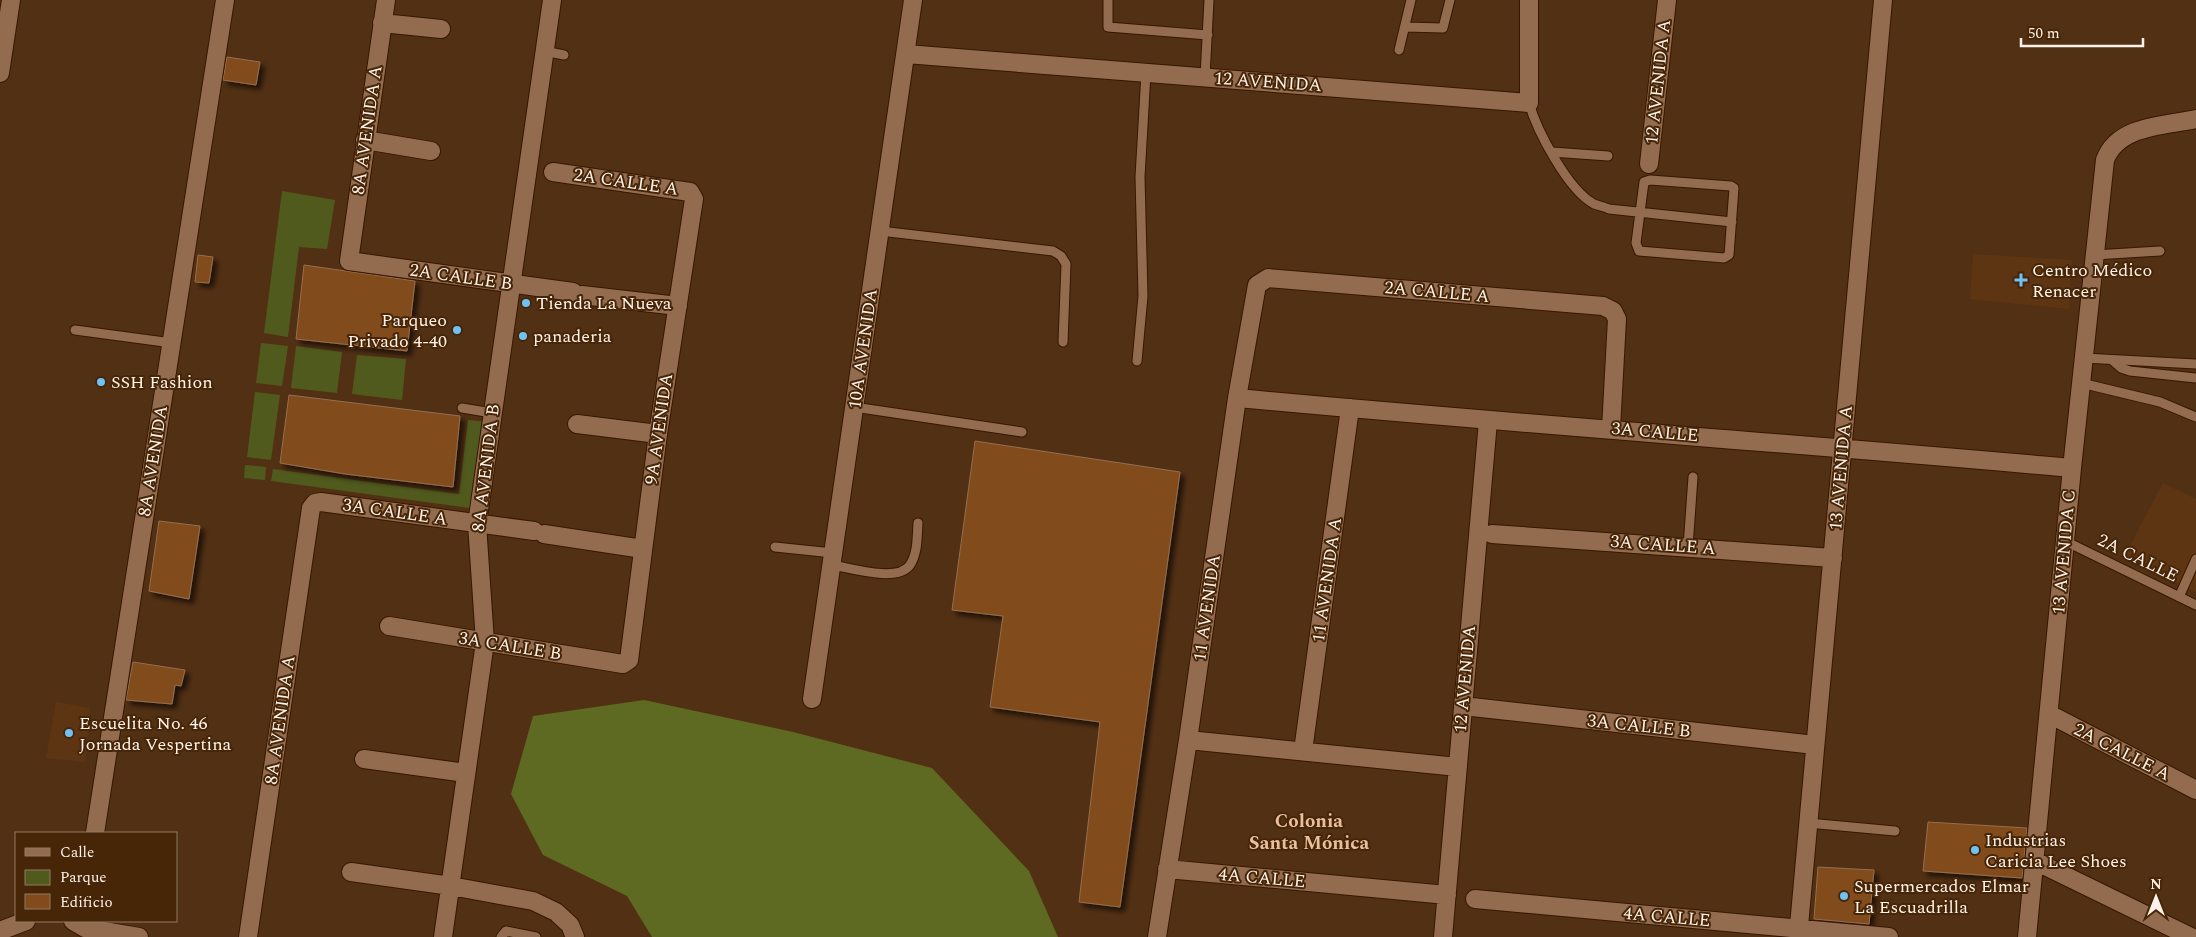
<svg xmlns="http://www.w3.org/2000/svg" width="2196" height="937" viewBox="0 0 2196 937" font-family="Spectral,serif">
  <style>
    .built { fill: #5e3513 }
    .green { fill: #515a1d }
    .forest { fill: #5e6a22 }
    .building { fill: #824b1b; stroke: #956e51; filter: url(#shadow) }
    .lines { fill: none; stroke-linecap: round; stroke-linejoin: round }
    .lane-casing { stroke: #371700; stroke-width: 11 }
    .street-casing { stroke: #371700; stroke-width: 20 }
    .lane { stroke: #936c4f; stroke-width: 9 }
    .street { stroke: #936c4f; stroke-width: 18 }
    .poi-dot { fill: #70c1f4; stroke: #472608; stroke-width: 2 }
    .labels { text-anchor: middle; dominant-baseline: central; stroke-width: 4; stroke-linejoin: round; paint-order: stroke }
    .street-label { font-size: 18px; fill: #fff2e8; stroke: #472608 }
    .poi-label { font-size: 18px; fill: #fff2e8; stroke: #472608; text-anchor: start }
    .neighbourhood-label { font-size: 19px; font-weight: bold; fill: #e9be9f; stroke: #472608 }
  </style>
  <defs>
    <filter id="shadow"><feDropShadow dx="4.5" dy="4.5" stdDeviation="2.5" flood-color="#0009"/></filter>
  </defs>
  <rect width="100%" height="100%" fill="#523014"/>
  <path class="built" d="M 1973,254 L 2072,260 L 2069,309 L 1970,299 Z
    M 2163,483 L 2196,499 L 2196,592 L 2124,557 Z
    M 56,702 L 90,708 L 85,762 L 46,758 Z"/>
  <path class="green" d="M 282,191 L 335,200 L 327,249 L 299,247 L 288,337 L 264,333 Z
    M 261,343 L 288,346 L 282,386 L 256,383 Z
    M 296,346 L 342,352 L 337,393 L 291,388 Z
    M 357,355 L 406,359 L 402,400 L 352,394 Z
    M 255,392 L 280,395 L 271,460 L 247,457 Z
    M 468,420 L 488,422 L 477,509 L 271,481 L 273,469 L 459,494 Z
    M 245,465 L 266,467 L 265,480 L 244,478 Z"/>
  <path class="forest" d="M 644,700 L 793,732 L 932,768 L 1029,871 L 1058,937 L 652,937 L 627,896 L 543,855 L 511,794 L 533,716 Z"/>
  <path class="building" d="M 227,57 L 260,62 L 256,85 L 223,80 Z
    M 198,255 L 213,257 L 209,283 L 195,282 Z
    M 304,265 L 415,281 L 407,351 L 296,339 Z
    M 289,395 L 460,416 L 453,487 L 345,474 L 280,463 Z
    M 975,441 L 1180,472 L 1120,907 L 1079,902 L 1100,722 L 990,707 L 1003,616 L 952,610 Z
    M 159,521 L 200,526 L 189,599 L 149,591 Z
    M 133,662 L 185,670 L 181,686 L 175,685 L 172,704 L 126,700 Z
    M 1928,822 L 2027,828 L 2022,878 L 1923,871 Z
    M 1818,867 L 1874,870 L 1869,924 L 1814,919 Z"/>
  <g class="lines">
    <g class="lane-casing">
      <path id="lane" d="M 1108,0 L 1108,27 L 1208,35
        M 1405,27 L 1443,28 L 1450,0
        M 1399,50 L 1411,0
        M 544,51 L 564,55
        M 1205,77 L 1209,0
        M 1529,103 C 1537,131 1568,190 1594,204 C 1599,206 1605,207 1609,209 L 1732,222
        M 1552,152 L 1608,156
        M 1650,180 L 1731,186 L 1734,188 L 1729,255 L 1724,258 L 1639,251 L 1636,243 L 1644,182 Z
        M 880,231 L 1053,251 L 1061,256 L 1066,264 L 1063,342
        M 2094,255 L 2160,251
        M 75,330 L 172,343
        M 2084,358 L 2196,364
        M 2112,360 L 2121,368 L 2130,371 L 2196,378
        M 1137,361 L 1143,296 L 1140,177 L 1146,73
        M 2081,383 L 2160,402 L 2196,417
        M 854,407 L 1022,432
        M 462,408 L 492,413
        M 2065,541 L 2196,605
        M 775,547 L 833,553
        M 1688,547 L 1693,477
        M 832,565 C 850,568 898,583 910,565 C 918,553 917,536 918,523
        M 2179,597 L 2196,559
        M 1808,823 L 1895,831
        M 501,937 L 506,931 L 536,937"/>
    </g>
    <g class="street-casing">
      <path id="street" d="M 386,0 L 349,261 L 573,292
        M 382,23 L 441,29
        M 906,54 L 1529,103 L 1529,0
        M 0,73 L 11,0
        M 365,140 L 431,151
        M 1649,164 L 1667,0
        M 582,295 L 678,306
        M 1237,398 C 1515,424 1794,443 2072,468
        M 577,424 L 658,434
        M 544,534 L 643,549
        M 1492,534 L 1833,558
        M 389,626 L 623,664 L 629,660 L 658,434 L 694,199 L 690,192 L 553,172
        M 812,699 L 913,0
        M 1463,706 L 1815,745
        M 2049,714 L 2196,790
        M 1188,740 L 1458,767
        M 1303,751 L 1350,408
        M 364,759 L 466,773
        M 95,833 L 225,0
        M 2035,861 L 2191,937
        M 1167,869 L 1447,895
        M 351,872 L 451,886 L 533,901 L 556,912 L 570,925 L 575,937
        M 1475,899 L 1889,937
        M 73,921 L 85,928 L 139,937
        M 0,931 L 26,921
        M 248,937 L 311,508 L 315,503 L 321,502 L 534,531
        M 443,937 L 485,642 L 477,524 L 552,0
        M 1157,937 L 1188,740 L 1237,398 L 1257,285 L 1268,278 L 1603,306 L 1613,311 L 1617,319 L 1611,429
        M 1443,937 L 1488,421
        M 1798,937 L 1883,0
        M 2027,937 L 2072,468 L 2105,160 C 2118,125 2164,126 2196,119"/>
    </g>
    <use href="#lane" class="lane"/>
    <use href="#street" class="street"/>
  </g>
  <g class="poi-dot">
    <path d="M2018.5 272.5h5v5h5v5h-5v5h-5v-5h-5v-5h5z"/>
    <circle cx="526" cy="303" r="5"/>
    <circle cx="457" cy="330" r="5"/>
    <circle cx="523" cy="336" r="5"/>
    <circle cx="101" cy="382" r="5"/>
    <circle cx="69" cy="733" r="5"/>
    <circle cx="1975" cy="850" r="5"/>
    <circle cx="1844" cy="896" r="5"/>
  </g>
  <g class="labels">
    <g class="street-label">
      <text transform="translate(1268 82) rotate(4)">12 AVENIDA</text>
      <text transform="translate(1658 82) rotate(-84)">12 AVENIDA A</text>
      <text transform="translate(367 130) rotate(-82)">8A AVENIDA A</text>
      <text transform="translate(626 182) rotate(8)">2A CALLE A</text>
      <text transform="translate(461 277) rotate(8)">2A CALLE B</text>
      <text transform="translate(1437 292) rotate(5)">2A CALLE A</text>
      <text transform="translate(863 349) rotate(-82)">10A AVENIDA</text>
      <text transform="translate(659 429) rotate(-82)">9A AVENIDA</text>
      <text transform="translate(1655 432) rotate(5)">3A CALLE</text>
      <text transform="translate(153 461) rotate(-81)">8A AVENIDA</text>
      <text transform="translate(486 468) rotate(-83)">8A AVENIDA B</text>
      <text transform="translate(1841 468) rotate(-85)">13 AVENIDA A</text>
      <text transform="translate(395 512) rotate(8)">3A CALLE A</text>
      <text transform="translate(1663 545) rotate(4)">3A CALLE A</text>
      <text transform="translate(2064 552) rotate(-85)">13 AVENIDA C</text>
      <text transform="translate(2138 558) rotate(26)">2A CALLE</text>
      <text transform="translate(1327 580) rotate(-82)">11 AVENIDA A</text>
      <text transform="translate(1207 608) rotate(-82)">11 AVENIDA</text>
      <text transform="translate(510 646) rotate(9)">3A CALLE B</text>
      <text transform="translate(1465 679) rotate(-85)">12 AVENIDA</text>
      <text transform="translate(280 720) rotate(-82)">8A AVENIDA A</text>
      <text transform="translate(1639 726) rotate(6)">3A CALLE B</text>
      <text transform="translate(2122 752) rotate(27)">2A CALLE A</text>
      <text transform="translate(1262 878) rotate(5)">4A CALLE</text>
      <text transform="translate(1667 917) rotate(5)">4A CALLE</text>
    </g>
    <g class="poi-label">
      <text x="2032" y="270">Centro Médico<tspan x="2032" dy="21">Renacer</tspan></text>
      <text x="536" y="303">Tienda La Nueva</text>
      <text x="447" y="320" text-anchor="end">Parqueo<tspan x="447" dy="21">Privado 4-40</tspan></text>
      <text x="533" y="336">panaderia</text>
      <text x="111" y="382">SSH Fashion</text>
      <text x="79" y="723">Escuelita No. 46<tspan x="79" dy="21">Jornada Vespertina</tspan></text>
      <text x="1985" y="840">Industrias<tspan x="1985" dy="21">Caricia Lee Shoes</tspan></text>
      <text x="1854" y="886">Supermercados Elmar<tspan x="1854" dy="21">La Escuadrilla</tspan></text>
    </g>
    <g class="neighbourhood-label">
      <text x="1309" y="821">Colonia<tspan x="1309" dy="22">Santa Mónica</tspan></text>
    </g>
  </g>
  <rect x="15" y="832" width="162" height="90" fill="#472608" stroke="#917862"/>
  <rect x="25" y="848" width="25" height="8" fill="#936c4f" stroke="#917862"/>
  <text x="60" y="857" font-size="15" fill="#fff2e8">Calle</text>
  <rect x="25" y="870" width="25" height="15" fill="#515a1d" stroke="#917862"/>
  <text x="60" y="882" font-size="15" fill="#fff2e8">Parque</text>
  <rect x="25" y="894" width="25" height="15" fill="#824b1b" stroke="#917862"/>
  <text x="60" y="907" font-size="15" fill="#fff2e8">Edificio</text>
  <g transform="translate(2156 897)" stroke="#472608" stroke-width="4" paint-order="stroke">
  <path d="M0-4L9 19L0 12L-9 19Z" fill="#fff2e8"/>
  <text y="-8" font-size="14" font-weight="bold" text-anchor="middle" fill="#fff2e8">N</text>
  </g>
  <path d="M2021 38v8h122v-8" fill="none" stroke="#fff2e8" stroke-width="2.5"/>
  <text x="2028" y="38" font-size="15" fill="#fff2e8" stroke="#472608" stroke-width="4" paint-order="stroke">50 m</text>
</svg>
